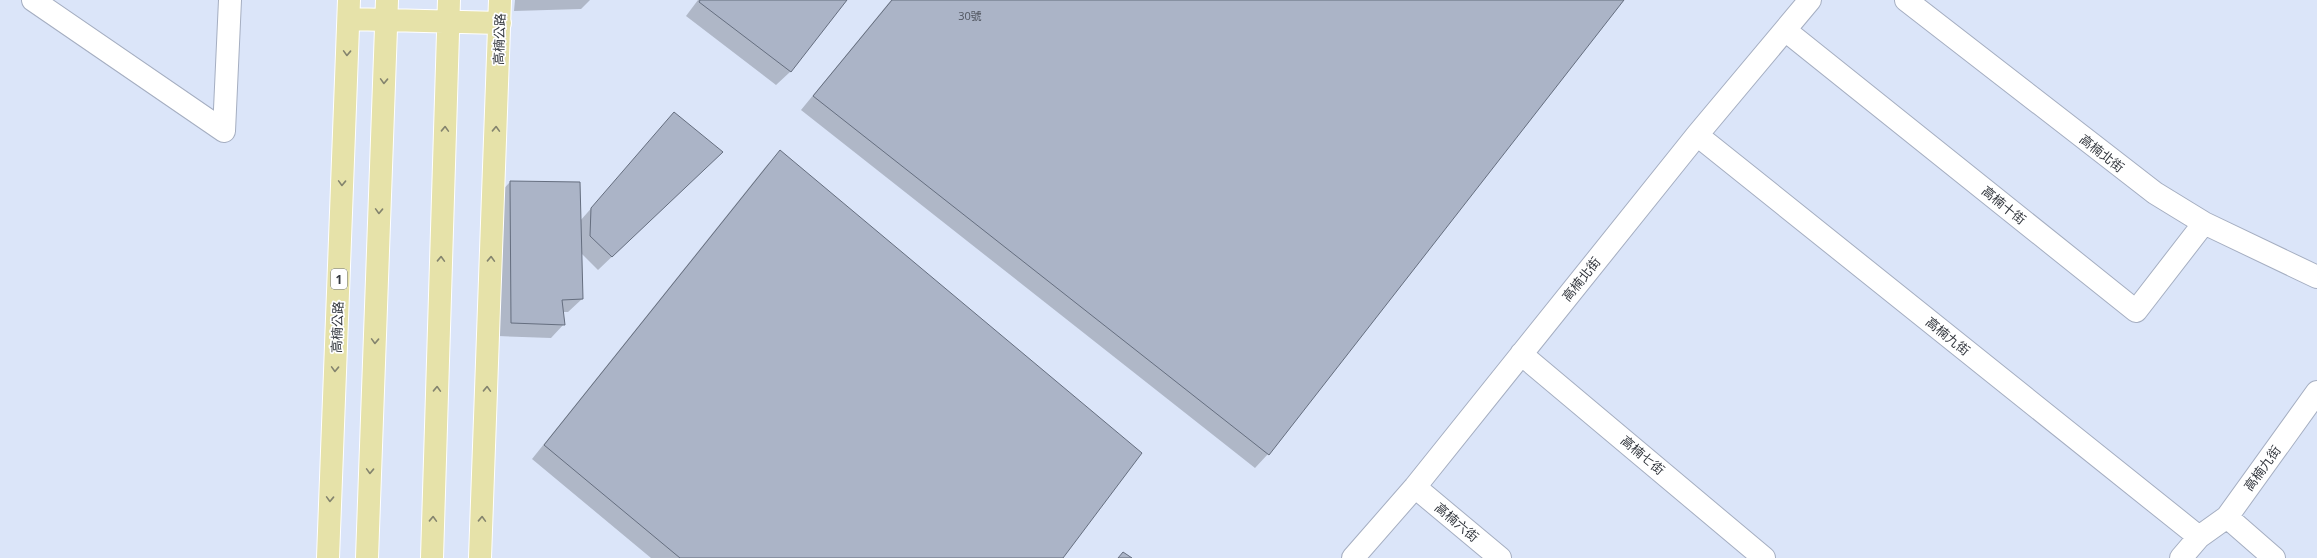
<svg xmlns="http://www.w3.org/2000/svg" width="2317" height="558" viewBox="0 0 2317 558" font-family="'Open Sans','Noto Sans TC',sans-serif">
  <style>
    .shadow { fill: #0003 }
    .building { fill: #abb4c7; stroke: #656e7f }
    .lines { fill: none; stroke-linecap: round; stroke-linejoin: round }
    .minor-casing { stroke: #a5aec1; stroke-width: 24 }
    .major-casing { stroke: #fff; stroke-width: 24 }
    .minor { stroke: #fff; stroke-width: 22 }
    .major { stroke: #e6e2a9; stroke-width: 22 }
    .oneway { stroke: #84846e }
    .labels { text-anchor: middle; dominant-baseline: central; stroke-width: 3.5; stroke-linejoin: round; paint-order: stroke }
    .number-label { font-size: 11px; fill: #515660 }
    .shield { fill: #fff; stroke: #707378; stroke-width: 1 }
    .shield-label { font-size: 12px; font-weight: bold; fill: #33373e }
    .street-label { font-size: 13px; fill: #33373e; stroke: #fff }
  </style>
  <rect width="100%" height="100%" fill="#dbe5f9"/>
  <path class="shadow" d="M 515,0 L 590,0 L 581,9 L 514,11 Z
    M 698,0 L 846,0 L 790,72 L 776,85 L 686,16 Z
    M 891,0 L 1623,0 L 1268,454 L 1255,468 L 801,110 Z
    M 674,114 L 708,165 L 598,270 L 581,253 L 582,299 L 568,312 L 563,312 L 564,324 L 551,338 L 498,336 L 497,196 L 510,182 L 580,221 Z
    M 780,152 L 1062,558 L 651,558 L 532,459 L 767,165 Z"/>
  <path class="building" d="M 700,0 L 847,0 L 791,72 L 699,2 Z
    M 892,0 L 1624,0 L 1269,455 L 813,96 Z
    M 674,112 L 723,152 L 612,257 L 590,236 L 591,208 Z
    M 780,150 L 1142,453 L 1063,558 L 680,558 L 544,445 Z
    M 510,181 L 580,182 L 583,299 L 562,300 L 565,325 L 511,323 Z
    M 1123,552 L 1132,558 L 1118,558 Z"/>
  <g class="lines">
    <g class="minor-casing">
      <path id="minor" d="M 33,0 L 224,131 L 230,0
        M 1906,0 L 2155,193 L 2204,223 L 2317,277
        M 1785,30 L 2136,311 L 2204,223
        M 1697,135 L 2199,537
        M 1521,354 L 1764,558
        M 1415,487 L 1500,558
        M 2227,517 L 2274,558
        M 1353,558 L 1415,487 L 1697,135 L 1810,0
        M 2181,558 L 2199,537 L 2227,517 L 2317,392"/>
    </g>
    <g class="major-casing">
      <path id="major" d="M 349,19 L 500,23
        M 328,558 L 349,0
        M 367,558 L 387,0
        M 432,558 L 449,0
        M 480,558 L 500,0"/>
    </g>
    <use href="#minor" class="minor"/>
    <use href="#major" class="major"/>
  </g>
  <defs><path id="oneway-chevron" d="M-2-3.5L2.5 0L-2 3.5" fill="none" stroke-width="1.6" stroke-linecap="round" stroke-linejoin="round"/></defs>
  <g class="oneway">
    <use href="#oneway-chevron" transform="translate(347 53) rotate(92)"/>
    <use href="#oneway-chevron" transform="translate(384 81) rotate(92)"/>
    <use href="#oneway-chevron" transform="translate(445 129) rotate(-88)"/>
    <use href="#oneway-chevron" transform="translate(496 129) rotate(-88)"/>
    <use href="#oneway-chevron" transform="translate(342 183) rotate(92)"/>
    <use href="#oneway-chevron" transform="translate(379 211) rotate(92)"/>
    <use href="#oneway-chevron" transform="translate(441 259) rotate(-88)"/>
    <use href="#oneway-chevron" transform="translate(491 259) rotate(-88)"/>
    <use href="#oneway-chevron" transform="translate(375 341) rotate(92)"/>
    <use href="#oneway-chevron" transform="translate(335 369) rotate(92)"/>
    <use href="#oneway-chevron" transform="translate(437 389) rotate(-88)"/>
    <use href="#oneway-chevron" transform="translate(487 389) rotate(-88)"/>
    <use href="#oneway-chevron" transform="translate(370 471) rotate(92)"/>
    <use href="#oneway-chevron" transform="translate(330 499) rotate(92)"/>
    <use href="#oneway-chevron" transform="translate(433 519) rotate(-88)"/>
    <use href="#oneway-chevron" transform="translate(482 519) rotate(-88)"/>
  </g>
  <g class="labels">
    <g class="number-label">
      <text x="970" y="15">30號</text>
    </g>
    <rect class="shield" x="331" y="269" width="16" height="20" rx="3"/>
    <g class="shield-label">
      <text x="339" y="279">1</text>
    </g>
    <g class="street-label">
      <text transform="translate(499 39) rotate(-88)">高楠公路</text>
      <text transform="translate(2102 153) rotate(38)">高楠北街</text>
      <text transform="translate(2004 205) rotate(39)">高楠十街</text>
      <text transform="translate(1581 279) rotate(-51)">高楠北街</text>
      <text transform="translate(337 327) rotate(-88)">高楠公路</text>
      <text transform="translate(1948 336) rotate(39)">高楠九街</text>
      <text transform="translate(1643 455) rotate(40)">高楠七街</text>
      <text transform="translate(2262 468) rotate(-54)">高楠九街</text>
      <text transform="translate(1457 522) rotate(40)">高楠六街</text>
    </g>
  </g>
</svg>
